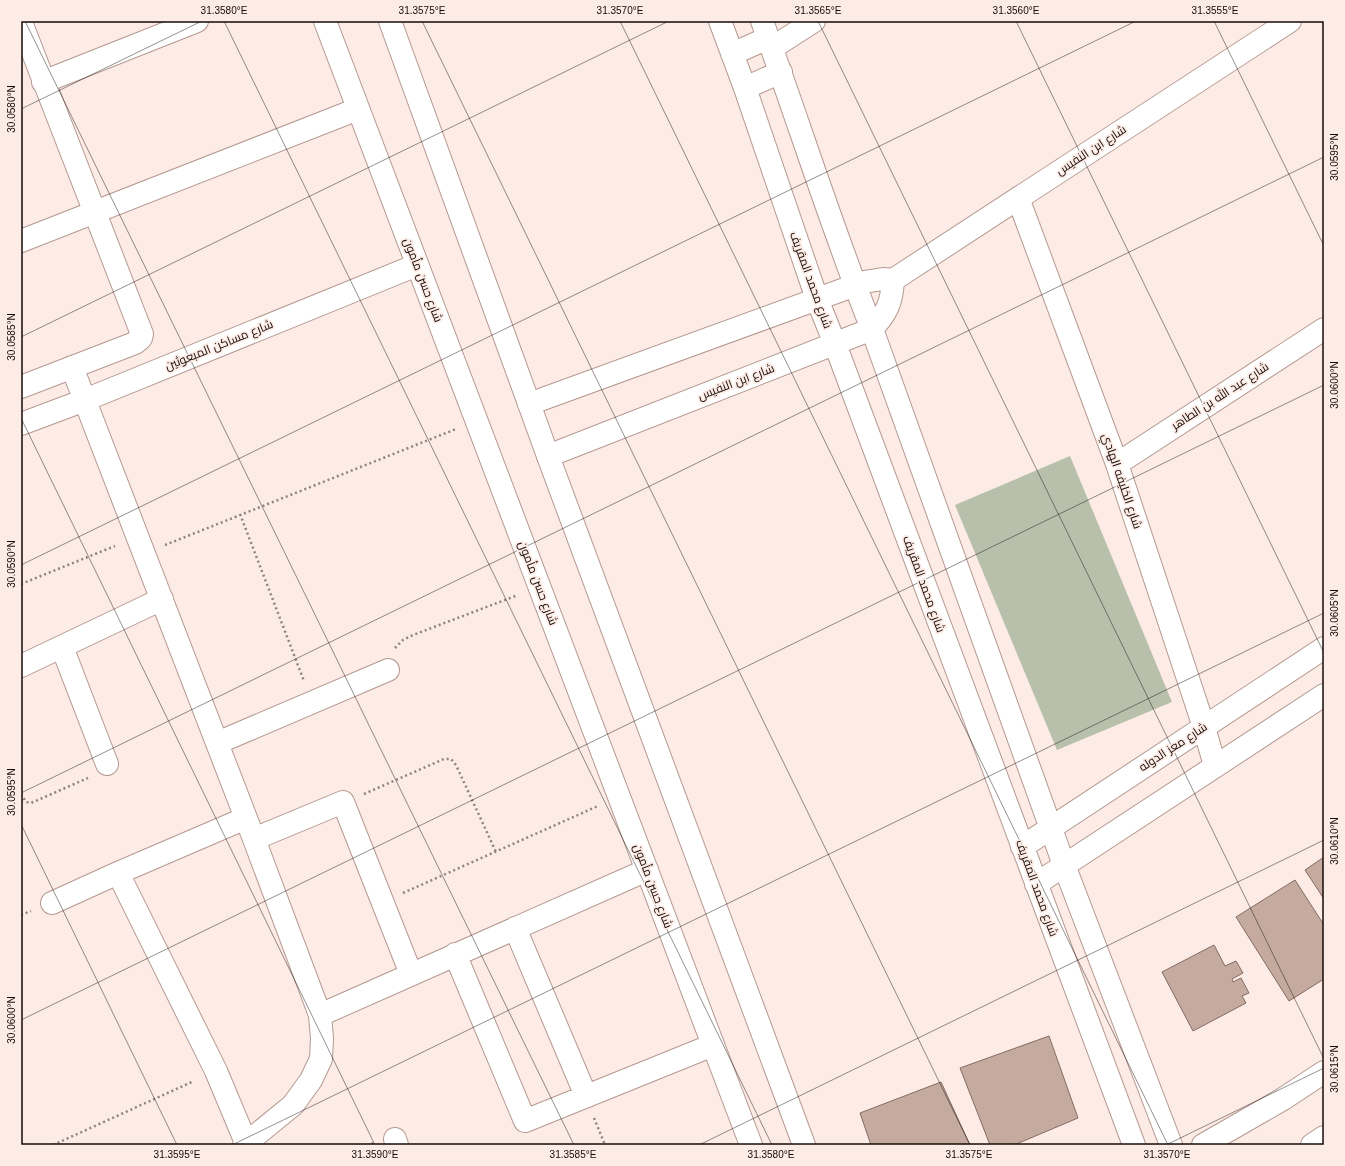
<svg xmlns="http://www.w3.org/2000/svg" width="1345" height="1166" viewBox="0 0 1345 1166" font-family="Helvetica,Cairo,sans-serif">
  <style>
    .green { fill: #b8c0ab }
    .building { fill: #c5aaa0; stroke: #846b62 }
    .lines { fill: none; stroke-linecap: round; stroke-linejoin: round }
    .minor-casing { stroke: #b49990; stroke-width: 24 }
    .major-casing { stroke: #b49990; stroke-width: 24 }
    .path { stroke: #90827e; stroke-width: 2.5; stroke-dasharray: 2 3; stroke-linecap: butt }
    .minor { stroke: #fff; stroke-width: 22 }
    .major { stroke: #fff; stroke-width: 22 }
    .ticks { fill: none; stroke: #140b08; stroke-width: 1; stroke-opacity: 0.45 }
    .labels { text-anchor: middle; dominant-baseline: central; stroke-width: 3.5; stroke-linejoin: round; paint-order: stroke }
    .street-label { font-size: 12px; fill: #140b08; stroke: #fdebe5 }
    .neatline { fill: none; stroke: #140b08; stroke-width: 1.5 }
    .ticks-label { font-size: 10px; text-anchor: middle; fill: #140b08 }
  </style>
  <rect width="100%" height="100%" fill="#fdebe5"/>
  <path class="green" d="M 1070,456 L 1172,702 L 1057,750 L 955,505 Z"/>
  <path class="building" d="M 1324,857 L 1324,899 L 1305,870 Z
    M 1295,880 L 1324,925 L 1324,979 L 1289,1001 L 1236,917 Z
    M 1214,945 L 1225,966 L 1236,961 L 1243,973 L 1232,979 L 1233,982 L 1241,978 L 1249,993 L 1242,996 L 1246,1003 L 1193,1031 L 1162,972 Z
    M 1049,1036 L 1078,1118 L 1014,1145 L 990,1145 L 960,1068 Z
    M 941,1082 L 970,1145 L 871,1145 L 860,1113 Z"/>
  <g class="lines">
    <g class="minor-casing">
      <path id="minor" d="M 720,21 L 745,88 L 817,299 L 835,344 L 1134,1145
        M 762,21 C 799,123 832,228 872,329 L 1064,865 L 1171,1145
        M 21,22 L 142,334 L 141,338 L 135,343 L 21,387
        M 772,48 L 814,21
        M 732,54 L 768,38
        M 43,82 L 197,21
        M 745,88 L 781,72
        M 1018,198 L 1117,464 L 1204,727 L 1215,766
        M 21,241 L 358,109
        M 72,367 L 254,839 L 320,1015 L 322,1038 L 321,1059 L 311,1080 L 293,1105 L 244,1145
        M 529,404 L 864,282 L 883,279 L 893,280 L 1290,21
        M 21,424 L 85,400 L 417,265
        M 548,456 L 872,329 C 887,313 892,302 893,280
        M 1117,464 L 1324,329
        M 62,647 L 107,764
        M 21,666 L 162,599
        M 217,743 L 388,670
        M 254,839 L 343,802 L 411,974
        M 1022,847 L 1324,648
        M 118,873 L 216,1071 L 247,1145
        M 1036,884 L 1324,695
        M 52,903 L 118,873 L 246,818
        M 515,928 L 586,1096
        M 455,954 L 525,1121 L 713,1045
        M 320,1015 L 647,870
        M 395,1139 L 397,1145
        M 1203,1145 L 1283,1099 L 1324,1072
        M 1312,1145 L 1324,1137"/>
    </g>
    <g class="major-casing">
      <path id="major" d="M 325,21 L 751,1145
        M 390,21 L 548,456 L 804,1145"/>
    </g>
    <path class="path" d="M 240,514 L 304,681
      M 165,545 L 456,429
      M 21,584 L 115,546
      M 395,648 L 403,640 L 413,635 L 518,595
      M 21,794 L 26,802 L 31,803 L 88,778
      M 364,794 L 444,759 L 451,759 L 456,765 L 496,852
      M 403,893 L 598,806
      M 21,915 L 31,911
      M 594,1118 L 605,1145
      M 53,1145 L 194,1081
      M 367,1145 L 373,1143"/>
    <use href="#minor" class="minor"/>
    <use href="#major" class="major"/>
  </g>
  <path class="ticks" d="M 25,21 L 574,1145M 224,21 L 772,1145M 422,21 L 970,1145M 620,21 L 1168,1145M 818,21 L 1324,1059M 1016,21 L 1324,653M 1214,21 L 1324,246M 21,109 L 202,21M 21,337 L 669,21M 21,418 L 375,1145M 21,565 L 1136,21M 21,793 L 1324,157M 21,824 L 177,1145M 21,1020 L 1324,385M 232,1145 L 1324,613M 699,1145 L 1324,840M 1166,1145 L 1324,1068"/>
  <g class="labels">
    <g class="street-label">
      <text transform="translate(1091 150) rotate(-33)">شارع ابن النفيس</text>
      <text transform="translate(423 280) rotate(69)">شارع حسن مأمون</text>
      <text transform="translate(811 280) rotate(70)">شارع محمد المقريف</text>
      <text transform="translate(219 345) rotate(-22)">شارع مساكن المبعوثين</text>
      <text transform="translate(736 382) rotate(-21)">شارع ابن النفيس</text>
      <text transform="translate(1220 396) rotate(-33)">شارع عبد الله بن الطاهر</text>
      <text transform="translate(1122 481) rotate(71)">شارع الخليفه الهادي</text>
      <text transform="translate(538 583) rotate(69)">شارع حسن مأمون</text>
      <text transform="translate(924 584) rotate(70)">شارع محمد المقريف</text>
      <text transform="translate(1173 747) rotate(-33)">شارع معز الدوله</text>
      <text transform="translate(653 886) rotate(69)">شارع حسن مأمون</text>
      <text transform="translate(1037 888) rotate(70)">شارع محمد المقريف</text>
    </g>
  </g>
  <rect width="1345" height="1166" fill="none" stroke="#fdebe5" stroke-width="44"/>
  <rect x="22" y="22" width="1301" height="1122" class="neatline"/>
  <g class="ticks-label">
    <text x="224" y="14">31.3580°E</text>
    <text x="422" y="14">31.3575°E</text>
    <text x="620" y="14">31.3570°E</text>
    <text x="818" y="14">31.3565°E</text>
    <text x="1016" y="14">31.3560°E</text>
    <text x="1215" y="14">31.3555°E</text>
    <text transform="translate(11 109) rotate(-90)" y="4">30.0580°N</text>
    <text transform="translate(1334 157) rotate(-90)" y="4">30.0595°N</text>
    <text transform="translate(11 337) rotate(-90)" y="4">30.0585°N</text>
    <text transform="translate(1334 385) rotate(-90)" y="4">30.0600°N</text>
    <text transform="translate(11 564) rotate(-90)" y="4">30.0590°N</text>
    <text transform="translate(1334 613) rotate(-90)" y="4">30.0605°N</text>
    <text transform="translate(11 792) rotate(-90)" y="4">30.0595°N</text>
    <text transform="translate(1334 841) rotate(-90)" y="4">30.0610°N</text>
    <text transform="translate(11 1020) rotate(-90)" y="4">30.0600°N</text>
    <text transform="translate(1334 1069) rotate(-90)" y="4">30.0615°N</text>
    <text x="177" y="1158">31.3595°E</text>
    <text x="375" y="1158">31.3590°E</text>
    <text x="573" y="1158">31.3585°E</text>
    <text x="771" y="1158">31.3580°E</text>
    <text x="969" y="1158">31.3575°E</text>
    <text x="1167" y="1158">31.3570°E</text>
  </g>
</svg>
